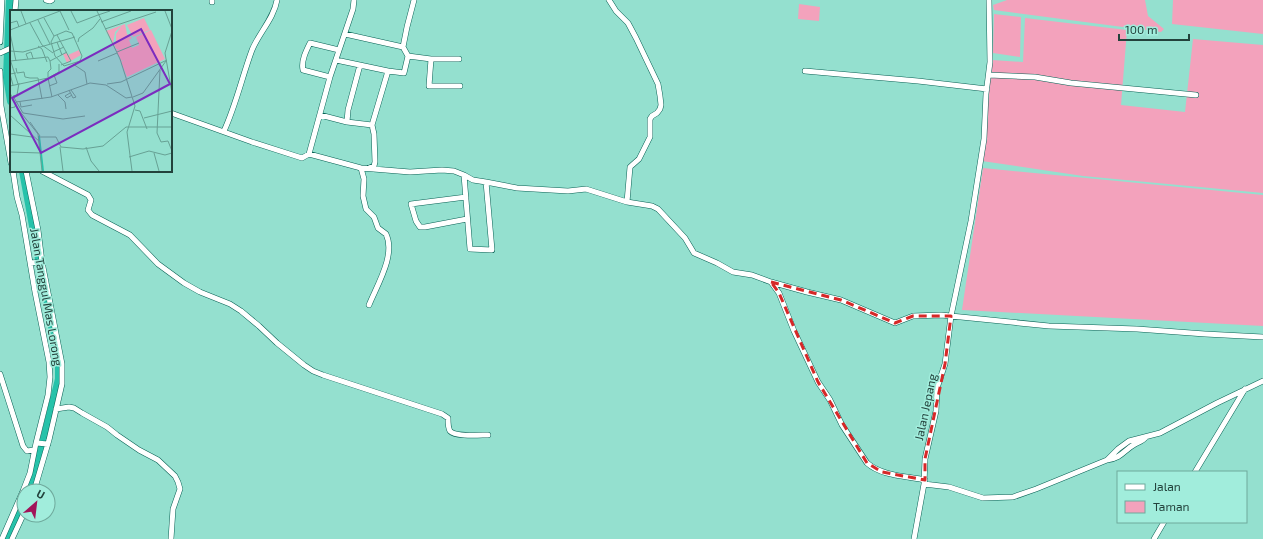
<svg xmlns="http://www.w3.org/2000/svg" width="1263" height="539" viewBox="0 0 1263 539" font-family="'Exo 2',sans-serif">
  <style>
    .green { fill: #f3a2bc }
    .lines { fill: none; stroke-linecap: round; stroke-linejoin: round }
    .river { stroke: #27c2aa; stroke-width: 8 }
    .minor-casing { stroke: #076154; stroke-width: 6 }
    .minor { stroke: #fff; stroke-width: 5 }
    .marked { fill: none; stroke: #d62828; stroke-width: 3; stroke-dasharray: 8 5; stroke-linejoin: round }
    .labels { text-anchor: middle; dominant-baseline: central; stroke-width: 3; stroke-linejoin: round; paint-order: stroke }
    .street-label { font-size: 12px; fill: #23423c; stroke: #a1eddc }
    .inset-river { fill: none; stroke: #27c2aa; stroke-width: 2 }
    .inset-road { fill: none; stroke: #67a194; stroke-width: 1 }
    .view { fill: #7b2cbf; fill-opacity: 0.15; stroke: #7b2cbf; stroke-width: 2 }
    .inset-edge { fill: none; stroke: #23423c; stroke-width: 2 }
  </style>
  <rect width="100%" height="100%" fill="#94e0cf"/>
  <path class="green" d="M 1007,0 L 1145,0 L 1148,16 L 1164,29 L 1161,32 L 994,10 L 993,5 Z
    M 1173,0 L 1263,0 L 1263,34 L 1172,24 Z
    M 799,4 L 820,7 L 819,21 L 798,19 Z
    M 994,14 L 1021,17 L 1020,57 L 993,53 Z
    M 1025,18 L 1127,30 L 1121,105 L 1185,112 L 1193,39 L 1263,45 L 1263,193 L 1083,176 L 982,161 L 992,60 L 1023,62 Z
    M 983,168 L 1263,195 L 1263,326 L 962,310 Z"/>
  <g class="lines">
    <path class="river" d="M 10,0 L 7,77 L 11,101
      M 23,171 L 41,270
      M 29,491 L 34,480 L 59,379 L 59,365 L 46,293
      M 8,539 L 24,503"/>
    <g class="minor-casing">
      <path id="minor" d="M 46,0 L 50,1 L 52,0
        M 609,0 L 616,11 L 628,23 L 636,38 L 658,84 L 660,96 L 661,105 L 660,109 L 657,113 L 652,116 L 650,119 L 650,137 L 639,159 L 630,167 L 627,202
        M 212,2 L 212,0
        M 15,11 L 16,0
        M 0,42 L 2,0
        M 403,47 L 407,27 L 414,0
        M 0,53 L 11,48
        M 408,56 L 431,59 L 459,59
        M 431,59 L 429,86 L 460,86
        M 336,60 L 388,71 L 404,73 L 408,56 L 403,47 L 345,34
        M 0,71 L 1,106 L 11,163
        M 805,71 L 918,81 L 987,89
        M 989,75 L 1035,77 L 1071,83 L 1196,95
        M 330,77 L 303,70 C 301,61 306,51 310,43 L 339,50
        M 171,113 L 252,142 L 302,158 L 309,154 L 361,168 L 410,172 L 442,170 L 454,171 L 464,175 L 473,180 L 486,182 L 517,188 L 568,191 L 586,189 L 627,202 L 652,206 L 658,209 L 685,238 L 694,253 L 717,263 L 733,272 L 752,275 L 771,282 L 779,293 L 794,331 L 818,382 L 830,400 L 842,425 L 867,463 C 882,476 905,476 925,480
        M 320,115 L 347,122 L 372,125
        M 347,122 L 348,110 L 360,65
        M 224,131 C 236,105 242,77 252,50 C 259,33 274,18 277,0
        M 309,154 L 330,77 L 353,9 L 354,0
        M 361,168 L 364,179 L 363,196 L 366,209 L 374,217 L 378,228 L 386,234 C 396,255 377,285 369,305
        M 369,168 L 374,166 L 375,162 L 374,134 L 372,125 L 388,71
        M 26,171 L 38,230 L 42,262 L 30,263
        M 42,171 L 88,195 L 91,200 L 88,210 L 92,215 L 130,235 L 158,264 L 184,283 L 200,292 L 230,304 L 241,311 L 259,326 L 277,343 L 304,365 L 313,371 L 323,375 L 442,414 L 448,418 C 448,422 448,428 450,431 C 455,437 480,435 488,435
        M 464,175 L 470,249 L 492,250 L 486,182
        M 466,197 L 411,204 L 416,221 L 420,227 L 425,227 L 467,219
        M 771,282 L 807,292 L 841,300 L 895,323 L 913,316 L 941,315 L 1049,326 L 1137,329 L 1205,334 L 1263,337
        M 0,374 L 23,446 L 27,451 L 34,450
        M 56,409 L 69,407 L 74,408 L 82,413 L 107,427 L 117,435 L 139,450 L 158,460 L 175,476 L 178,482 L 180,489 L 173,509 L 171,539
        M 36,443 L 48,444
        M 1107,460 C 1122,458 1124,450 1135,444 C 1139,442 1143,441 1146,437
        M 1195,472 L 1245,389
        M 924,484 L 949,487 L 983,498 L 1013,497 L 1036,489 L 1107,460 L 1118,449 L 1129,441 L 1160,433 L 1217,403 L 1263,381
        M 34,491 L 49,440 L 62,384 L 62,364 L 42,262
        M 2,539 L 23,491 L 30,473 L 36,443 L 48,395 L 50,377 L 49,362 L 35,292 L 22,215 L 17,197 L 13,171
        M 12,539 L 24,513
        M 914,539 L 924,484 L 925,459 L 936,411 L 937,388 L 945,364 L 951,316 L 971,221 L 984,139 L 986,94 L 990,62 L 989,0
        M 1154,539 L 1164,522"/>
    </g>
    <use href="#minor" class="minor"/>
  </g>
  <path class="marked" d="M 771,282 L 841,300 L 895,323 L 913,316 L 951,316 L 945,364 L 925,459 L 925,480 L 882,472 L 867,463 L 818,382 L 779,293 Z"/>
  <g class="labels">
    <g class="street-label">
      <text transform="translate(47 297) rotate(80)">Jalan Tanggul Mas Lorong</text>
      <text transform="translate(925 407) rotate(-78)">Jalan Jepang</text>
    </g>
  </g>
  <g transform="translate(10 10)">
    <rect width="162" height="162" fill="#94e0cf"/>
    <path d="M 134,8 L 140,20 L 123,27 L 117,15 ZM 115,14 L 117,24 L 122,28 L 119,30 L 122,38 L 129,35 L 126,27 L 141,20 L 155,49 L 117,67 L 111,52 L 114,50 L 111,51 L 106,40 L 109,39 L 106,39 L 104,34 L 106,32 L 106,24 L 112,15 L 105,22 L 103,34 L 96,21 ZM 69,40 L 71,45 L 57,53 L 53,44 L 57,43 L 58,45 Z" fill="#f3a2bc"/>
    <path class="inset-river" d="M 29,126 L 33,161"/>
    <path class="inset-road" d="M 11,1 L 16,14M 50,1 L 59,20M 61,1 L 67,13 L 88,5M 87,1 L 110,49 L 125,96 L 117,122 L 122,161M 155,1 L 162,19M 88,5 L 100,1M 34,8 L 44,26M 28,10 L 40,34M 91,12 L 121,1M 0,13 L 7,11 L 9,17M 20,13 L 32,35 L 43,43M 95,19 L 146,2M 0,20 L 50,1M 56,21 L 62,23 L 72,46 L 70,51 L 54,56 L 45,46 L 41,32 L 44,26 ZM 162,21 L 155,43 L 162,83M 0,23 L 6,51M 47,25 L 61,51 L 51,55M 47,32 L 52,45M 68,32 L 69,28 L 83,18 L 90,9M 28,36 L 32,39 L 37,52M 0,41 L 13,42 L 65,27M 43,42 L 54,37M 107,42 L 129,33M 0,49 L 8,74M 18,49 L 16,44 L 21,42 L 23,48M 0,51 L 38,47 L 40,51 L 57,42M 88,51 L 107,43M 63,54 L 75,62 L 77,74M 6,58 L 7,63 L 14,62 L 15,67 L 20,68M 150,60 L 147,123 L 151,132 L 158,131 L 162,141M 38,67 L 38,62 L 41,59 L 40,51M 20,68 L 28,68 L 32,89M 38,68 L 49,62 L 49,54M 9,73 L 7,85 L 3,86 L 13,103 L 53,109 L 75,106M 97,74 L 111,72 L 157,50M 3,75 L 0,64 L 6,63M 0,76 L 38,68 L 42,87M 39,76 L 47,73 L 44,65M 59,80 L 63,88 L 66,87 L 61,80M 0,83 L 8,99 L 28,124 L 32,161M 60,83 L 55,86 L 57,88 L 62,85M 48,85 L 55,92 L 56,99M 123,87 L 133,83 L 156,51M 10,92 L 11,97 L 22,95M 0,98 L 5,97 L 6,92 L 41,87 L 80,73 L 96,75 L 116,88 L 122,87M 125,100 L 130,101 L 137,119M 0,105 L 30,132M 134,108 L 162,101M 20,112 L 30,126M 0,124 L 22,127M 30,127 L 46,127 L 51,137 L 73,139 L 93,136 L 116,117 L 162,117M 50,137 L 53,161M 76,137 L 81,151 L 89,161M 0,142 L 31,143M 144,143 L 149,161M 119,147 L 139,141 L 155,145 L 162,143"/>
    <path class="view" d="M 131,19 L 160,74 L 31,143 L 2,88 Z"/>
    <rect width="162" height="162" class="inset-edge"/>
  </g>
  <rect x="1117" y="471" width="130" height="52" fill="#a1eddc" stroke="#6fa99c"/>
  <rect x="1125" y="484" width="20" height="6" fill="#ffffff" stroke="#6fa99c"/>
  <text x="1153" y="491" font-size="12" fill="#23423c">Jalan</text>
  <rect x="1125" y="501" width="20" height="12" fill="#f3a2bc" stroke="#6fa99c"/>
  <text x="1153" y="511" font-size="12" fill="#23423c">Taman</text>
  <g transform="translate(36 503) rotate(28)"><circle r="19" fill="#a1eddc" stroke="#6fa99c"/>
  <path d="M0-3L7 15L0 10L-7 15Z" fill="#a21359"/>
  <text y="-6" font-size="11" font-weight="bold" text-anchor="middle" fill="#23423c">U</text>
  </g>
  <path d="M1119 34v6h70v-6" fill="none" stroke="#23423c" stroke-width="2"/>
  <text x="1125" y="34" font-size="12" fill="#23423c" stroke="#a1eddc" stroke-width="3" paint-order="stroke">100 m</text>
</svg>
